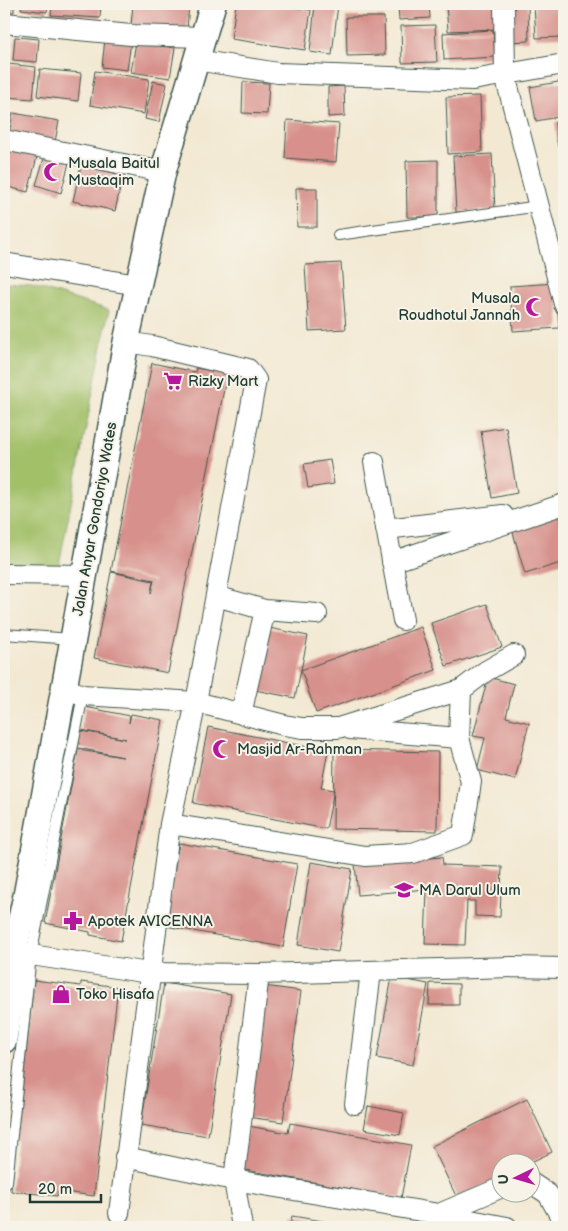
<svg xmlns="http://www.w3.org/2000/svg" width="568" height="1231" viewBox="0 0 568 1231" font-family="'Balsamiq Sans',sans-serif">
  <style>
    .green { fill: #a1c068; stroke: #607e4e }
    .building { fill: #d7908b }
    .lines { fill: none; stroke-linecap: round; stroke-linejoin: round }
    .service-casing { stroke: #3f574c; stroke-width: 12 }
    .minor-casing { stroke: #3f574c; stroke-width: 22 }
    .tertiary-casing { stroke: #3f574c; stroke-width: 28 }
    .service { stroke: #fff; stroke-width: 10 }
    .minor { stroke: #fff; stroke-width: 20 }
    .tertiary { stroke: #fff; stroke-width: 25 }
    .labels { text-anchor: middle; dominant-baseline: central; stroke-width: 4; stroke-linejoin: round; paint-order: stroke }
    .poi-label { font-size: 15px; fill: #1f3d34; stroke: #f7f3e8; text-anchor: start }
    .street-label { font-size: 15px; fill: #1f3d34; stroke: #f7f3e8 }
  </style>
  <rect width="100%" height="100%" fill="#f7f3e8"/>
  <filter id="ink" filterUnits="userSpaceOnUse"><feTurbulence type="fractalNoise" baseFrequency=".02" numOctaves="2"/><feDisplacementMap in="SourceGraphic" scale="10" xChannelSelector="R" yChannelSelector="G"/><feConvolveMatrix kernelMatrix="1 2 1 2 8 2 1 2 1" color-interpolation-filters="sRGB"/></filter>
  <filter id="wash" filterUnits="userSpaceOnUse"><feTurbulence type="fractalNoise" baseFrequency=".0096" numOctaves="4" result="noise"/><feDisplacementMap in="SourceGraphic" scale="20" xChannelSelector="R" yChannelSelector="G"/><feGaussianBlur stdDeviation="1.12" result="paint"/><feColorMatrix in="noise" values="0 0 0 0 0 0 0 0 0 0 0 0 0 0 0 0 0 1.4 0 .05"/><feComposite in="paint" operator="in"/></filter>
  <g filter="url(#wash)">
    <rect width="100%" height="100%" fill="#f3e9d3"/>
    <path class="green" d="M 4,284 L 32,286 L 109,310 L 58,570 L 4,566 Z"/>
    <g id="blocks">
      <path class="building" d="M 4,4 L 14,4 L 14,12 L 4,11 Z
        M 22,4 L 48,4 L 47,12 L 21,9 Z
        M 52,4 L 101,4 L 100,18 L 51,15 Z
        M 133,4 L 189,4 L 187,30 L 131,25 Z
        M 236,4 L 270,4 L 311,10 L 305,50 L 231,39 Z
        M 315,4 L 338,4 L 332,55 L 310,52 Z
        M 398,4 L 429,4 L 430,18 L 399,20 Z
        M 446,4 L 496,4 L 496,29 L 448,31 Z
        M 505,4 L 528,4 L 529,41 L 507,42 Z
        M 534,4 L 564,4 L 564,37 L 536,38 Z
        M 346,17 L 384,17 L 385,55 L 347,56 Z
        M 435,25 L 437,62 L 402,63 L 401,26 Z
        M 493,30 L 495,57 L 444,60 L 443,33 Z
        M 15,37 L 39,39 L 37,62 L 13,60 Z
        M 105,39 L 131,42 L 127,70 L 102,67 Z
        M 136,42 L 175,48 L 170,78 L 131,72 Z
        M 8,64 L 36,67 L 33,99 L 5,97 Z
        M 40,69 L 81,73 L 78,101 L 37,96 Z
        M 95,71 L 149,79 L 144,114 L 90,105 Z
        M 153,81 L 167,84 L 159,122 L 145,119 Z
        M 564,81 L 564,116 L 536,121 L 530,87 Z
        M 243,82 L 269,83 L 267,114 L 242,113 Z
        M 344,86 L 345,116 L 328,117 L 328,87 Z
        M 480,96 L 482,152 L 448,154 L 446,97 Z
        M 13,113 L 59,121 L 54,147 L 8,138 Z
        M 287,120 L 339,124 L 336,162 L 285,158 Z
        M 564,121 L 564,147 L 558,147 L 555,122 Z
        M 4,145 L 38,153 L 28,192 L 4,186 Z
        M 46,152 L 70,159 L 61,193 L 36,185 Z
        M 492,154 L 495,210 L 456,212 L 453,156 Z
        M 438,160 L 438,217 L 407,217 L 406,161 Z
        M 81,166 L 123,175 L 115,211 L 73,201 Z
        M 296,188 L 317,188 L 317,227 L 297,227 Z
        M 341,263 L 346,329 L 309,331 L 305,265 Z
        M 556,283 L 559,328 L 513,331 L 510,286 Z
        M 152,363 L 195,372 L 196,368 L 227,374 L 168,673 L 94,658 L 111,572 L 153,581 L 151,593 L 154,580 L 111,571 Z
        M 506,427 L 517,493 L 492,498 L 481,431 Z
        M 330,460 L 334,484 L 308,488 L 304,464 Z
        M 558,515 L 564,535 L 564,562 L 525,574 L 512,529 Z
        M 487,604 L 502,647 L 446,666 L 431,623 Z
        M 421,627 L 436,670 L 316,713 L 301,670 L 295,698 L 255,690 L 269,628 L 308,636 L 301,670 Z
        M 488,677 L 514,684 L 506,717 L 529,723 L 515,780 L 477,770 L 485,738 L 473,736 Z
        M 85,707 L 130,716 L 129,723 L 131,714 L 163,720 L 121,941 L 90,935 L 90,932 L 45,923 L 78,750 L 123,757 L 78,748 L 81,731 L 126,739 L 81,730 Z
        M 208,727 L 328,751 L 321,788 L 334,790 L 326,829 L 193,803 Z
        M 334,750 L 438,752 L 437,831 L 333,829 Z
        M 179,843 L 297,864 L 283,947 L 165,926 Z
        M 442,857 L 443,865 L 502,867 L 500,917 L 475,916 L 475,901 L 467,901 L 465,945 L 425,944 L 427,889 L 358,895 L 355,864 Z
        M 311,862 L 352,869 L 338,952 L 298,945 Z
        M 392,977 L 428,984 L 413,1065 L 377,1058 Z
        M 34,980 L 81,986 L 81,982 L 118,987 L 94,1196 L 58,1191 L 57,1196 L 11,1191 Z
        M 164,983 L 231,994 L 208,1136 L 141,1125 Z
        M 430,983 L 459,984 L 459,1005 L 429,1005 Z
        M 264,986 L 301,991 L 283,1122 L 247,1117 Z
        M 527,1099 L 552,1152 L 527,1164 L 500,1164 L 500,1177 L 457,1198 L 432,1146 Z
        M 368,1106 L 404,1113 L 400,1135 L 364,1129 Z
        M 290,1123 L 411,1145 L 401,1198 L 240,1169 L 248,1126 L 288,1133 Z
        M 292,1216 L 347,1225 L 352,1227 L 290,1227 Z"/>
    </g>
  </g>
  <g filter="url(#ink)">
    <use href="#blocks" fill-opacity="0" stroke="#3f574c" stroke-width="1"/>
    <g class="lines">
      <g class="service-casing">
        <path id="service" d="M 338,235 L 539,206
          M 4,634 L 72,639
          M 4,1186 L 7,1182 L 31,955 L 83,695"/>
      </g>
      <g class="minor-casing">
        <path id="minor" d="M 504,4 L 505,75 L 564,304
          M 4,23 L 131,35 L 203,37
          M 196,60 L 278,73 L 473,80 L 564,64
          M 4,140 L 163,172
          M 4,263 L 138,285
          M 374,462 L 403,620
          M 386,529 L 503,515
          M 392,562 L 564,504
          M 4,574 L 85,575
          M 216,596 L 265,610 L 317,614
          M 64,688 L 83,695 L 196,702 L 284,725 L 302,728 L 338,728 L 461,690 L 486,671 L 514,655
          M 241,714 L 265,610
          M 350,729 L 459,738
          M 170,824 L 365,856 L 413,853 L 463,835 L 471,782 L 459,738 L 461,690
          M 13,955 L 31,955 L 149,973 L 259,974 L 512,967 L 564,968
          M 355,1104 L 371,971
          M 125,1157 L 234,1180 L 439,1214 L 507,1227
          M 530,1182 L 548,1194 L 564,1223
          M 119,1213 L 170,824 L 196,702 L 256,380 L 248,369 L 152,346 L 126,342
          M 439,1214 L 500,1188
          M 242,1227 L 234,1180 L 259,974"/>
      </g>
      <g class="tertiary-casing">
        <path id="tertiary" d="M 4,1040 L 13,975 L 13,955 L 26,896 L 73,639 L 126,342 L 163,172 L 213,4"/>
      </g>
      <use href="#service" class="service"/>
      <use href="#minor" class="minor"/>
      <use href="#tertiary" class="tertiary"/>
    </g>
  </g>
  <defs>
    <g id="mosque-bare" transform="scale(1.5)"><path d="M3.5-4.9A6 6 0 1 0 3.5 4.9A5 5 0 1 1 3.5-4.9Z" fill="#b5179e" stroke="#f7f3e8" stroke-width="2.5" paint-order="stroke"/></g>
    <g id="supermarket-bare" transform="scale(1.5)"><path d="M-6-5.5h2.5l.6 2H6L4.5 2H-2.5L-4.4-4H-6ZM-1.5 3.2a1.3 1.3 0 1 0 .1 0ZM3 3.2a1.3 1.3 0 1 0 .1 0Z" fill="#b5179e" stroke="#f7f3e8" stroke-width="2.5" paint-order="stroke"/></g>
    <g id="school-bare" transform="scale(1.5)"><path d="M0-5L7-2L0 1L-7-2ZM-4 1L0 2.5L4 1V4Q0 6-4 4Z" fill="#b5179e" stroke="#f7f3e8" stroke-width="2.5" paint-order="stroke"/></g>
    <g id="pharmacy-bare" transform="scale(1.5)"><path d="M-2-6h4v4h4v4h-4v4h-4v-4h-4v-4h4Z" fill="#b5179e" stroke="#f7f3e8" stroke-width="2.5" paint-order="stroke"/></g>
    <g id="shop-bare" transform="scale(1.5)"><path d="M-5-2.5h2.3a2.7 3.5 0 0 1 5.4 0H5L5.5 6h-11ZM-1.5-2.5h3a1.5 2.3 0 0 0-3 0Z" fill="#b5179e" stroke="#f7f3e8" stroke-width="2.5" paint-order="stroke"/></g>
  </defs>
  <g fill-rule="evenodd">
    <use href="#mosque-bare" x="53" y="172"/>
    <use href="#mosque-bare" x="535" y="307"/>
    <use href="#supermarket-bare" x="173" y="381"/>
    <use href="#mosque-bare" x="222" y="749"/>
    <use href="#school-bare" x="404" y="890"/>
    <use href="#pharmacy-bare" x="73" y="921"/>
    <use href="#shop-bare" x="61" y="994"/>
  </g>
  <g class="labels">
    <g class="poi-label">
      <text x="68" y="163">Musala Baitul<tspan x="68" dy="17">Mustaqim</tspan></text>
      <text x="520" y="298" text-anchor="end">Musala<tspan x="520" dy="17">Roudhotul Jannah</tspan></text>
      <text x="188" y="381">Rizky Mart</text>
      <text x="237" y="749">Masjid Ar-Rahman</text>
      <text x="419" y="890">MA Darul Ulum</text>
      <text x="88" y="921">Apotek AVICENNA</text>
      <text x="76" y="994">Toko Hisafa</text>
    </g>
    <g class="street-label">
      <text transform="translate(95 519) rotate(-80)">Jalan Anyar Gondoriyo Wates</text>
    </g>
  </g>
  <rect width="568" height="1231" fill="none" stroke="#f7f3e8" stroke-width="20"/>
  <g transform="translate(516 1178) rotate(265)"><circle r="24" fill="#f7f3e8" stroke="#a1aaa0"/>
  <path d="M0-4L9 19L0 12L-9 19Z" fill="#b5179e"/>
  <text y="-8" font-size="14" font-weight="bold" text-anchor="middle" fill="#1f3d34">U</text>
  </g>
  <path d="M30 1194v8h71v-8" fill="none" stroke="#1f3d34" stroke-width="2.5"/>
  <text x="38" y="1194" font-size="15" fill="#1f3d34" stroke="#f7f3e8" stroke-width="4" paint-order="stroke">20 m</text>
</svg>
